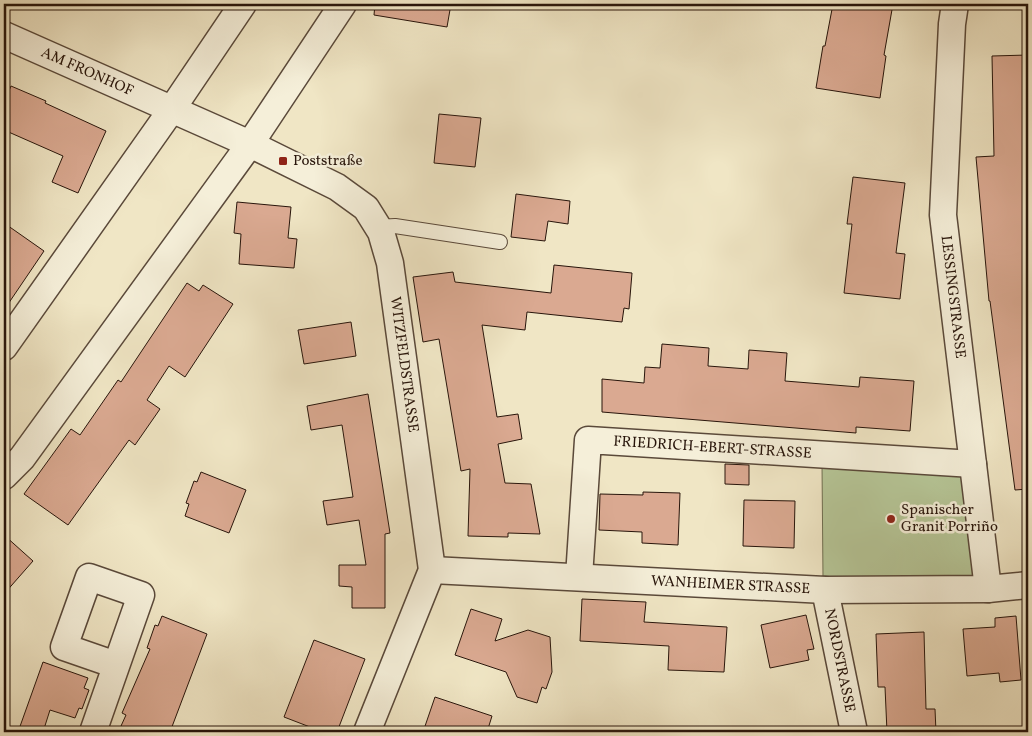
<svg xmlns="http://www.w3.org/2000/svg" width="1032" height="736" viewBox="0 0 1032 736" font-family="Vollkorn,serif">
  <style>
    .green { fill: #b6c697; stroke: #6f6e51 }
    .building { fill: #daa991; stroke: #28150b }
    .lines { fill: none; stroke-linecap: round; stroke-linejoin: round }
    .lane-casing { stroke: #5a493a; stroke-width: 16 }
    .street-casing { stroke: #5a493a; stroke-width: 29 }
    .lane { stroke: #f5efd9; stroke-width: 14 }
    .street { stroke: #f5efd9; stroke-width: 26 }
    .poi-dot { fill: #8f2418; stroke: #f5efd9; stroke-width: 2 }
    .labels { text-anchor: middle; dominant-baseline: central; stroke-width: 5; stroke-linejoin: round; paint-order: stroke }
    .street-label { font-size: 15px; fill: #28150b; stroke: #f5efd9 }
    .poi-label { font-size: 15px; fill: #28150b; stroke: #f5efd9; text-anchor: start }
  </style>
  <rect width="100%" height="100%" fill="#f0e6c5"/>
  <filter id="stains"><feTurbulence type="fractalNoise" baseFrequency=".004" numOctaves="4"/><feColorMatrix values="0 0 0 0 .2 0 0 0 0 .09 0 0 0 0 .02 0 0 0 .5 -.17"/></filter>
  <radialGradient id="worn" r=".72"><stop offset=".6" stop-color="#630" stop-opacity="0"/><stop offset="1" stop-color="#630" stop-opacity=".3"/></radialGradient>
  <path class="green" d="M 822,464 L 964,472 L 975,576 L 823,578 Z"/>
  <path class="building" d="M 375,4 L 451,4 L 447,27 L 374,15 Z
    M 833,4 L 893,4 L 884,55 L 886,56 L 880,98 L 816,88 L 823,46 L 825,46 Z
    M 1028,55 L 1028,489 L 1015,490 L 990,301 L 989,301 L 976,157 L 994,156 L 992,56 Z
    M 11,86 L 46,101 L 45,103 L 106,131 L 78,193 L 52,182 L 63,156 L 4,130 L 4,102 Z
    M 439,114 L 481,118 L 475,167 L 434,163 Z
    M 853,177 L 905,183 L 896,253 L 905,254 L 900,299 L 844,293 L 852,224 L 847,224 Z
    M 516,194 L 570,201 L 568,224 L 548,221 L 545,241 L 511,237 Z
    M 237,202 L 291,207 L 288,238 L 297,239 L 294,268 L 239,264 L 241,234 L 234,233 Z
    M 4,223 L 44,251 L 4,310 Z
    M 554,265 L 632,273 L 629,309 L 624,308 L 622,322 L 527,312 L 525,330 L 482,325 L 497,417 L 518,414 L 522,439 L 498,444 L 505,483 L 531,484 L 540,534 L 508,533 L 508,537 L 468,536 L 470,469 L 461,471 L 439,339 L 423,342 L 413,277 L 453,272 L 455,282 L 551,293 Z
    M 187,283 L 199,291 L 203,285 L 233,304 L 185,377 L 169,366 L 147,400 L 160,409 L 135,445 L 129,440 L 68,525 L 24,494 L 71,429 L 80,435 L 118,380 L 121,382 Z
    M 351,322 L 356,356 L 304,364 L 298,330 Z
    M 662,344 L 709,348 L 708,366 L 748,369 L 749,350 L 787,353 L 785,381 L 859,387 L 860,377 L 914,381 L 910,431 L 856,427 L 856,433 L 602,412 L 602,379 L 644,383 L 645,367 L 660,368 Z
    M 368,394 L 390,533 L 385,534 L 385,608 L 352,608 L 352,587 L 339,586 L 339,565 L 366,565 L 359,520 L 327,525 L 323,501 L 353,497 L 342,425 L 311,430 L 307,406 Z
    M 725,464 L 749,465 L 749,485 L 725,484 Z
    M 201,472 L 246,490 L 229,533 L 185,516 L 189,504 L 186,503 L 194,481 L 197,482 Z
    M 643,492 L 680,493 L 678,545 L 642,543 L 642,532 L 599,530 L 600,494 L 643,495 Z
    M 744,500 L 795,501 L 794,548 L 743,546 Z
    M 4,535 L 33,561 L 4,594 Z
    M 582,599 L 646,602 L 644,622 L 727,627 L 724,672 L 668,670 L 669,646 L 580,641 Z
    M 471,609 L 502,619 L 495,641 L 528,630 L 550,637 L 552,672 L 546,689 L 542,687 L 537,703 L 517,697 L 506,672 L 455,655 Z
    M 806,615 L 814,649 L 807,650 L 809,660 L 770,668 L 761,625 Z
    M 162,616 L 207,634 L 170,732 L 137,732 L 121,726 L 126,715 L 122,713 L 150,649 L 147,648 L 155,625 L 158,626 Z
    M 1016,616 L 1021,680 L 1000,682 L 999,673 L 967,676 L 963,629 L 995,627 L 995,618 Z
    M 924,632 L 926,709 L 935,709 L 936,732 L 887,732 L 885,687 L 878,687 L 876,634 Z
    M 314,640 L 365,659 L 337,732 L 323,732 L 284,717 Z
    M 43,662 L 88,678 L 84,688 L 89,690 L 82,709 L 79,708 L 75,718 L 50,710 L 43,732 L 18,732 Z
    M 435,697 L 492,716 L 487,732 L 423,732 Z"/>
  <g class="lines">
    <g class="lane-casing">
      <path id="lane" d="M 378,227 L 395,226 L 500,242"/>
    </g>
    <g class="street-casing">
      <g id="street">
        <path id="s1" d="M 955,4 L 952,24 L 943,215 L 988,589"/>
        <path id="s2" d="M 4,35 L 250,144 L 337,187 L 366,208 L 381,232 L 390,263 L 432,570 L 367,732"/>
        <path d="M 4,347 L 172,109 L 243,4"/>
        <path d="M 4,476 L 22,458 L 250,144 L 343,4"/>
        <path id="s3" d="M 432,570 L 825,590 L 988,589 L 1028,585"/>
        <path id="s4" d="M 579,577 L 588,440 L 973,464"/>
        <path id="s5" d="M 825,590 L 854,732"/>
        <path d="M 93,732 L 141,595 L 89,577 L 64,647 L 116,665"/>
      </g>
    </g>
    <use href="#lane" class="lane"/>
    <use href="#street" class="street"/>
  </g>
  <g class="poi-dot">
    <rect x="278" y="156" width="10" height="10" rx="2.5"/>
    <circle cx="891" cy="519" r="5"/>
  </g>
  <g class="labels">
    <g class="street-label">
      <text stroke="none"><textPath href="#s2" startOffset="91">AM FRONHOF</textPath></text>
      <text stroke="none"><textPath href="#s1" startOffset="294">LESSINGSTRASSE</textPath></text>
      <text stroke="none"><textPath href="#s2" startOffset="565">WITZFELDSTRASSE</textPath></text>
      <text stroke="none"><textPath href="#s4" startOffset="262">FRIEDRICH-EBERT-STRASSE</textPath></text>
      <text stroke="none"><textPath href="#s3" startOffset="299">WANHEIMER STRASSE</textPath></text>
      <text stroke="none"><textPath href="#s5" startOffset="72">NORDSTRASSE</textPath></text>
    </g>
    <g class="poi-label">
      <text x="293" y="161">Poststraße</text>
      <text x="901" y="510">Spanischer<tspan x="901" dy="17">Granit Porriño</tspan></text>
    </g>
  </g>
  <rect width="1032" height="736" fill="none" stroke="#f0e6c5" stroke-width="20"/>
  <rect x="5" y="5" width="1022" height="726" fill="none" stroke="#28150b" stroke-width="2.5"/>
  <rect x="10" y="10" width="1012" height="716" fill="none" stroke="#28150b"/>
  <rect width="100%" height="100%" filter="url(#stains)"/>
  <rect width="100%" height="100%" fill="url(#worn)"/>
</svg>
